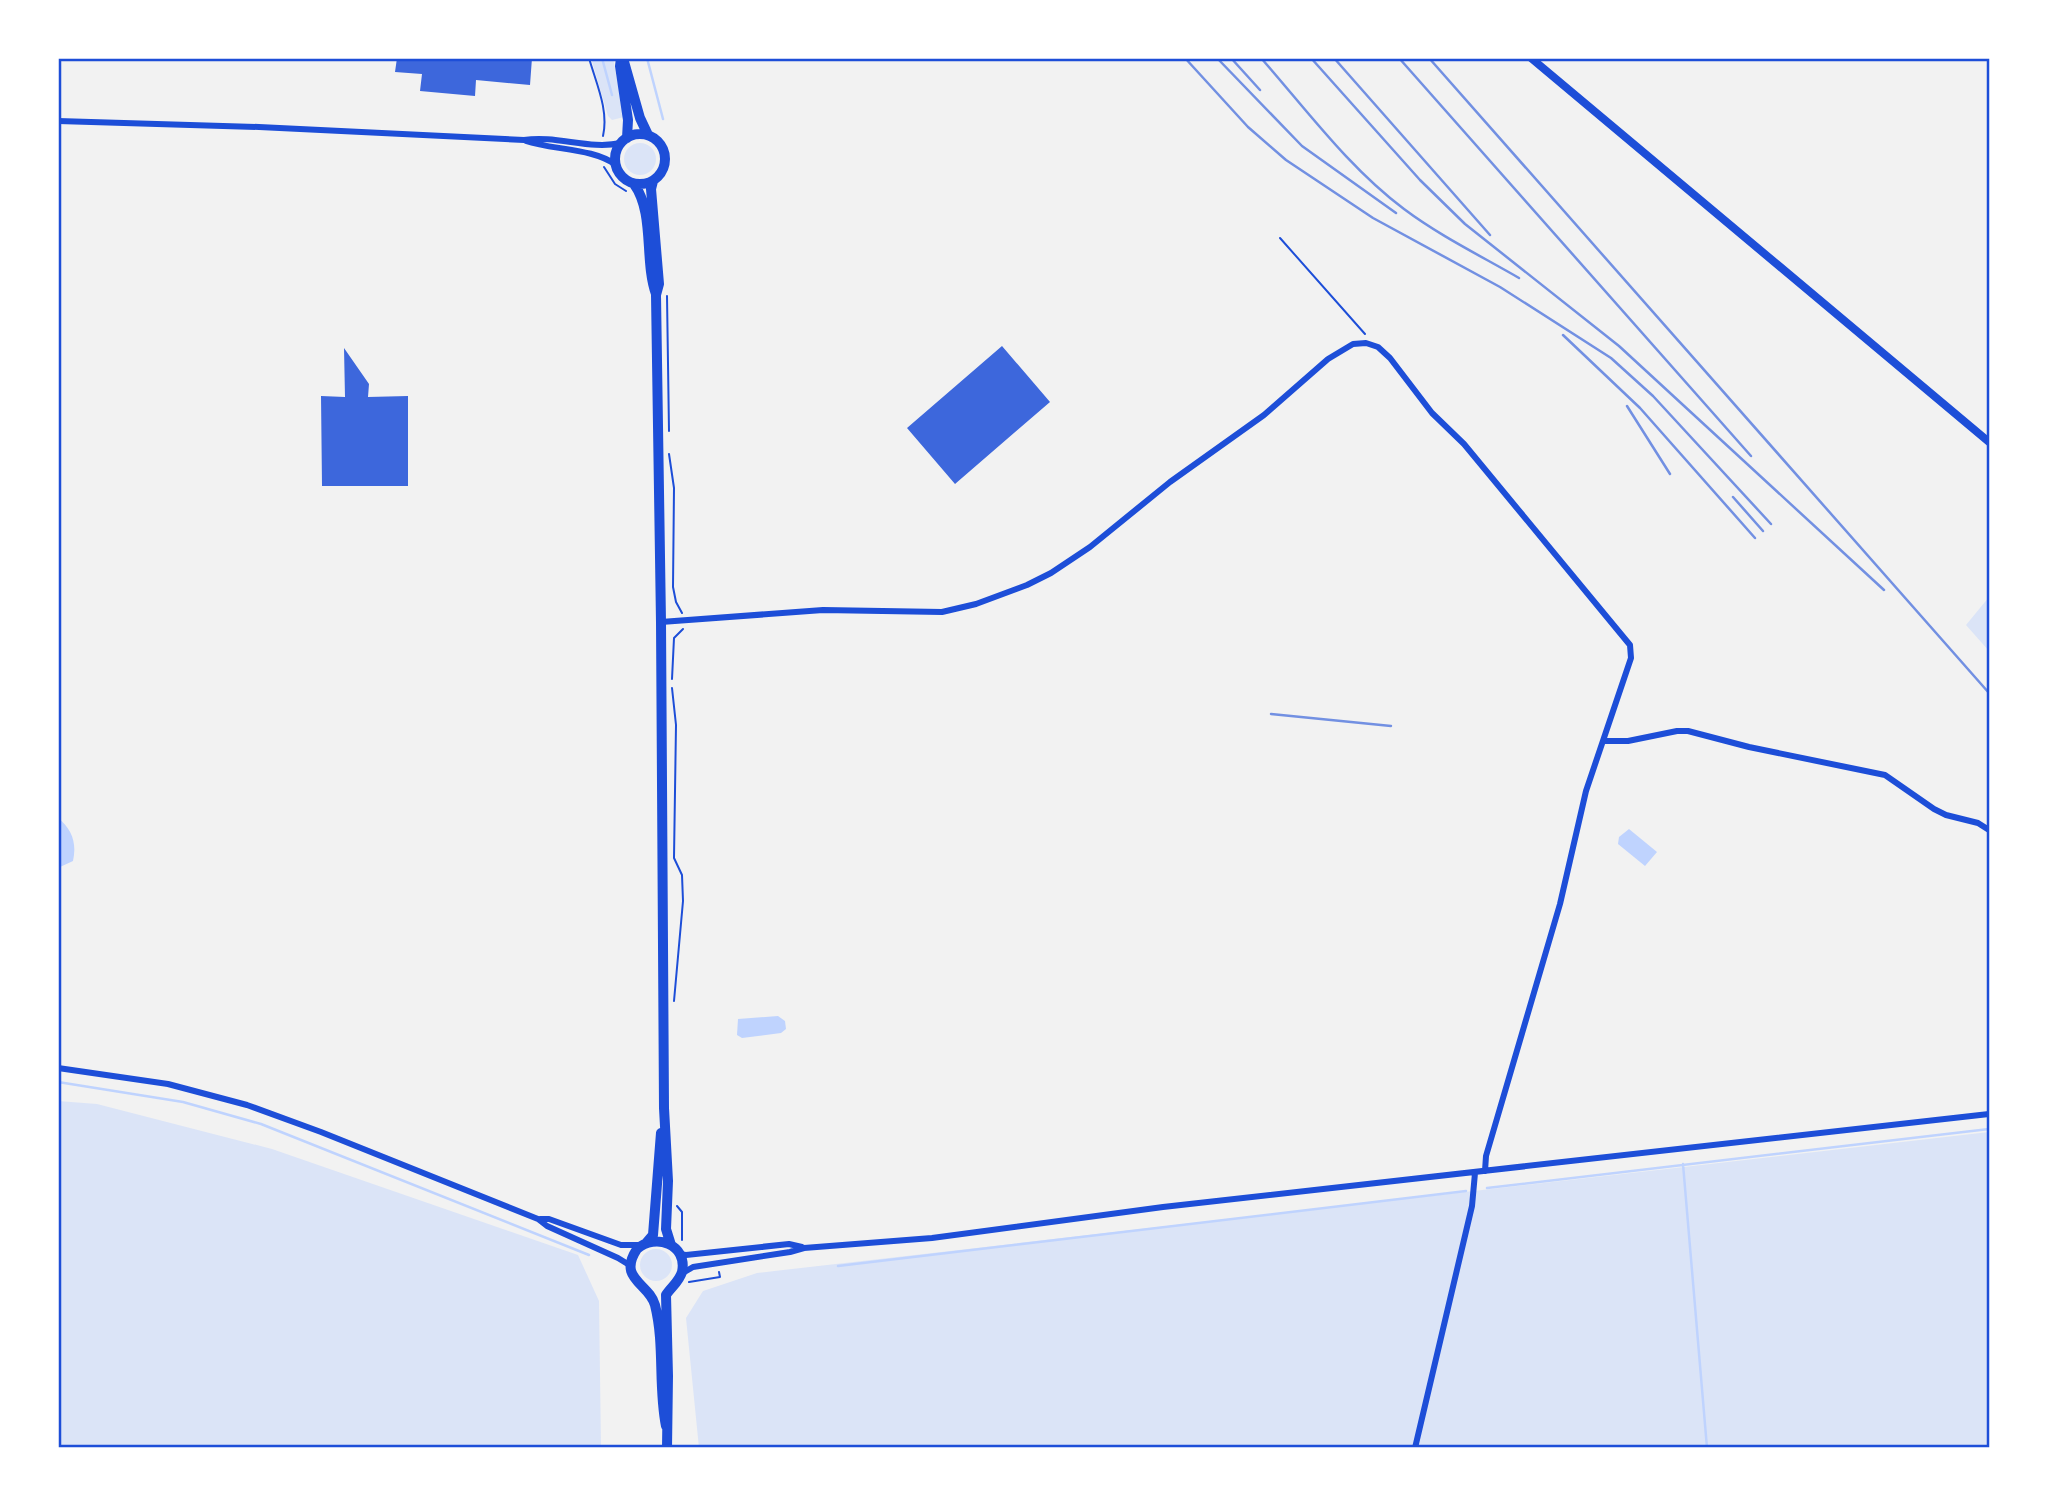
<svg xmlns="http://www.w3.org/2000/svg" width="2047" height="1506" viewBox="0 0 2047 1506" font-family="'PT Sans Narrow',sans-serif">
  <style>
    .green { fill: #dbe4f7 }
    .water { fill: #bfd3fe }
    .lines { fill: none; stroke-linecap: round; stroke-linejoin: round }
    .stream { stroke: #bfd3fe; stroke-width: 2.5 }
    .building { fill: #3d67dc }
    .path { stroke: #1d4ed8; stroke-width: 2 }
    .minor { stroke: #1d4ed8; stroke-width: 6 }
    .secondary { stroke: #1d4ed8; stroke-width: 8 }
    .primary { stroke: #1d4ed8; stroke-width: 10 }
    .rail { stroke: #7290e2; stroke-width: 2.5 }
    .neatline { fill: none; stroke: #1d4ed8; stroke-width: 2.5 }
  </style>
  <rect width="100%" height="100%" fill="#f2f2f2"/>
  <path class="green" d="M 591,58 L 613,58 L 624,117 L 612,120 L 608,116 Z
    M624 159a16 16 0 1 1 32 0a16 16 0 1 1-32 0Z
    M 1989,597 L 1989,651 L 1966,625 Z
    M 58,1101 L 97,1104 L 272,1149 L 578,1255 L 599,1301 L 601,1448 L 58,1448 Z
    M 1989,1132 L 1989,1448 L 699,1448 L 686,1318 L 703,1291 L 757,1273 Z
    M640 1265a16 16 0 1 1 32 0a16 16 0 1 1-32 0Z"/>
  <path class="water" d="M 58,818 C 72,829 77,843 73,861 L 60,867 L 58,877 Z
    M 1629,829 L 1657,852 L 1645,866 L 1618,844 L 1619,837 Z
    M 778,1016 L 785,1021 L 786,1029 L 781,1033 L 742,1038 L 737,1035 L 738,1019 Z"/>
  <g class="lines">
    <path class="stream" d="M 602,58 L 612,95
      M 647,58 L 663,119
      M 58,1082 L 183,1102 L 261,1124 L 589,1255
      M 1683,1164 L 1707,1448
      M 1487,1188 L 1989,1129
      M 838,1266 L 1466,1191"/>
  </g>
  <path class="building" d="M 397,58 L 532,58 L 530,85 L 476,80 L 475,96 L 420,91 L 422,74 L 395,72 Z
    M 1002,346 L 1050,402 L 955,484 L 907,428 Z
    M 344,348 L 369,384 L 368,397 L 408,396 L 408,486 L 322,486 L 321,396 L 345,397 Z"/>
  <g class="lines">
    <path class="path" d="M 589,58 C 596,83 609,110 603,136
      M 604,167 L 615,184 L 626,191
      M 1280,238 L 1365,334
      M 667,296 L 669,431
      M 669,454 L 674,488 L 673,587 L 676,602 L 682,613
      M 672,679 L 674,638 L 683,629
      M 672,688 L 676,725 L 674,858 L 682,875 L 683,901 L 674,1001
      M 677,1206 L 682,1212 L 682,1240
      M 689,1282 L 720,1277 L 719,1272"/>
    <path class="minor" d="M 58,121 L 259,127 L 524,140 C 557,135 589,150 621,143
      M 526,141 C 552,150 594,148 616,165
      M 661,622 L 823,610 L 942,612 L 976,604 L 1027,585 L 1051,573 L 1090,547 L 1170,482 L 1264,415 L 1328,359 L 1353,344 L 1366,343 L 1378,347 L 1390,358 L 1432,413 L 1464,444 L 1630,645 L 1631,658 L 1586,791 L 1560,904 L 1486,1156 L 1485,1171
      M 1603,741 L 1628,741 L 1677,731 L 1688,731 L 1749,747 L 1885,775 L 1934,809 L 1946,815 L 1978,823 L 1989,830
      M 58,1068 L 168,1084 L 247,1105 L 321,1132 L 538,1219 L 547,1226 L 618,1258 L 631,1266
      M 540,1219 L 549,1219 L 621,1245 L 640,1245
      M 679,1254 L 686,1255 L 789,1244 L 802,1247
      M 681,1274 L 693,1267 L 790,1252 L 804,1248 L 932,1238 L 1163,1207 L 1989,1114
      M 1415,1448 L 1472,1206 L 1475,1173"/>
    <path class="secondary" d="M 1531,58 L 1989,442"/>
    <path class="primary" d="M 621,58 L 620,66 L 628,120 L 627,138
      M 623,58 L 640,118 L 648,135
      M615 159a25 25 0 1 1 50 0a25 25 0 1 1-50 0Z
      M 653,181 L 651,189 L 659,284 L 656,295 L 661,622 L 664,1108 L 668,1181 L 666,1229 L 671,1245
      M 634,184 C 655,213 644,261 656,294
      M 647,1242 L 653,1235 L 661,1133
      M 666,1426 C 658,1386 665,1345 655,1305 C 649,1283 617,1279 637,1249 C 655,1233 688,1244 682,1272 C 679,1282 671,1287 666,1295 L 668,1376 L 667,1448"/>
    <path class="rail" d="M 1185,58 L 1248,127 L 1286,160 L 1373,218 L 1500,287 L 1611,358 L 1653,396 L 1771,524
      M 1217,58 L 1302,146 L 1396,213
      M 1231,58 L 1260,90
      M 1261,58 C 1306,109 1349,168 1404,209 C 1440,236 1481,256 1519,278
      M 1311,58 L 1420,180 L 1465,224 L 1619,346 L 1884,590
      M 1334,58 L 1490,235
      M 1399,58 L 1751,456
      M 1429,58 L 1989,693
      M 1563,335 L 1640,408 L 1755,538
      M 1627,406 L 1670,474
      M 1733,497 L 1763,531
      M 1271,714 L 1391,726"/>
  </g>
  <rect width="2047" height="1506" fill="none" stroke="#ffffff" stroke-width="119"/>
  <rect x="60" y="60" width="1928" height="1386" class="neatline"/>
</svg>
